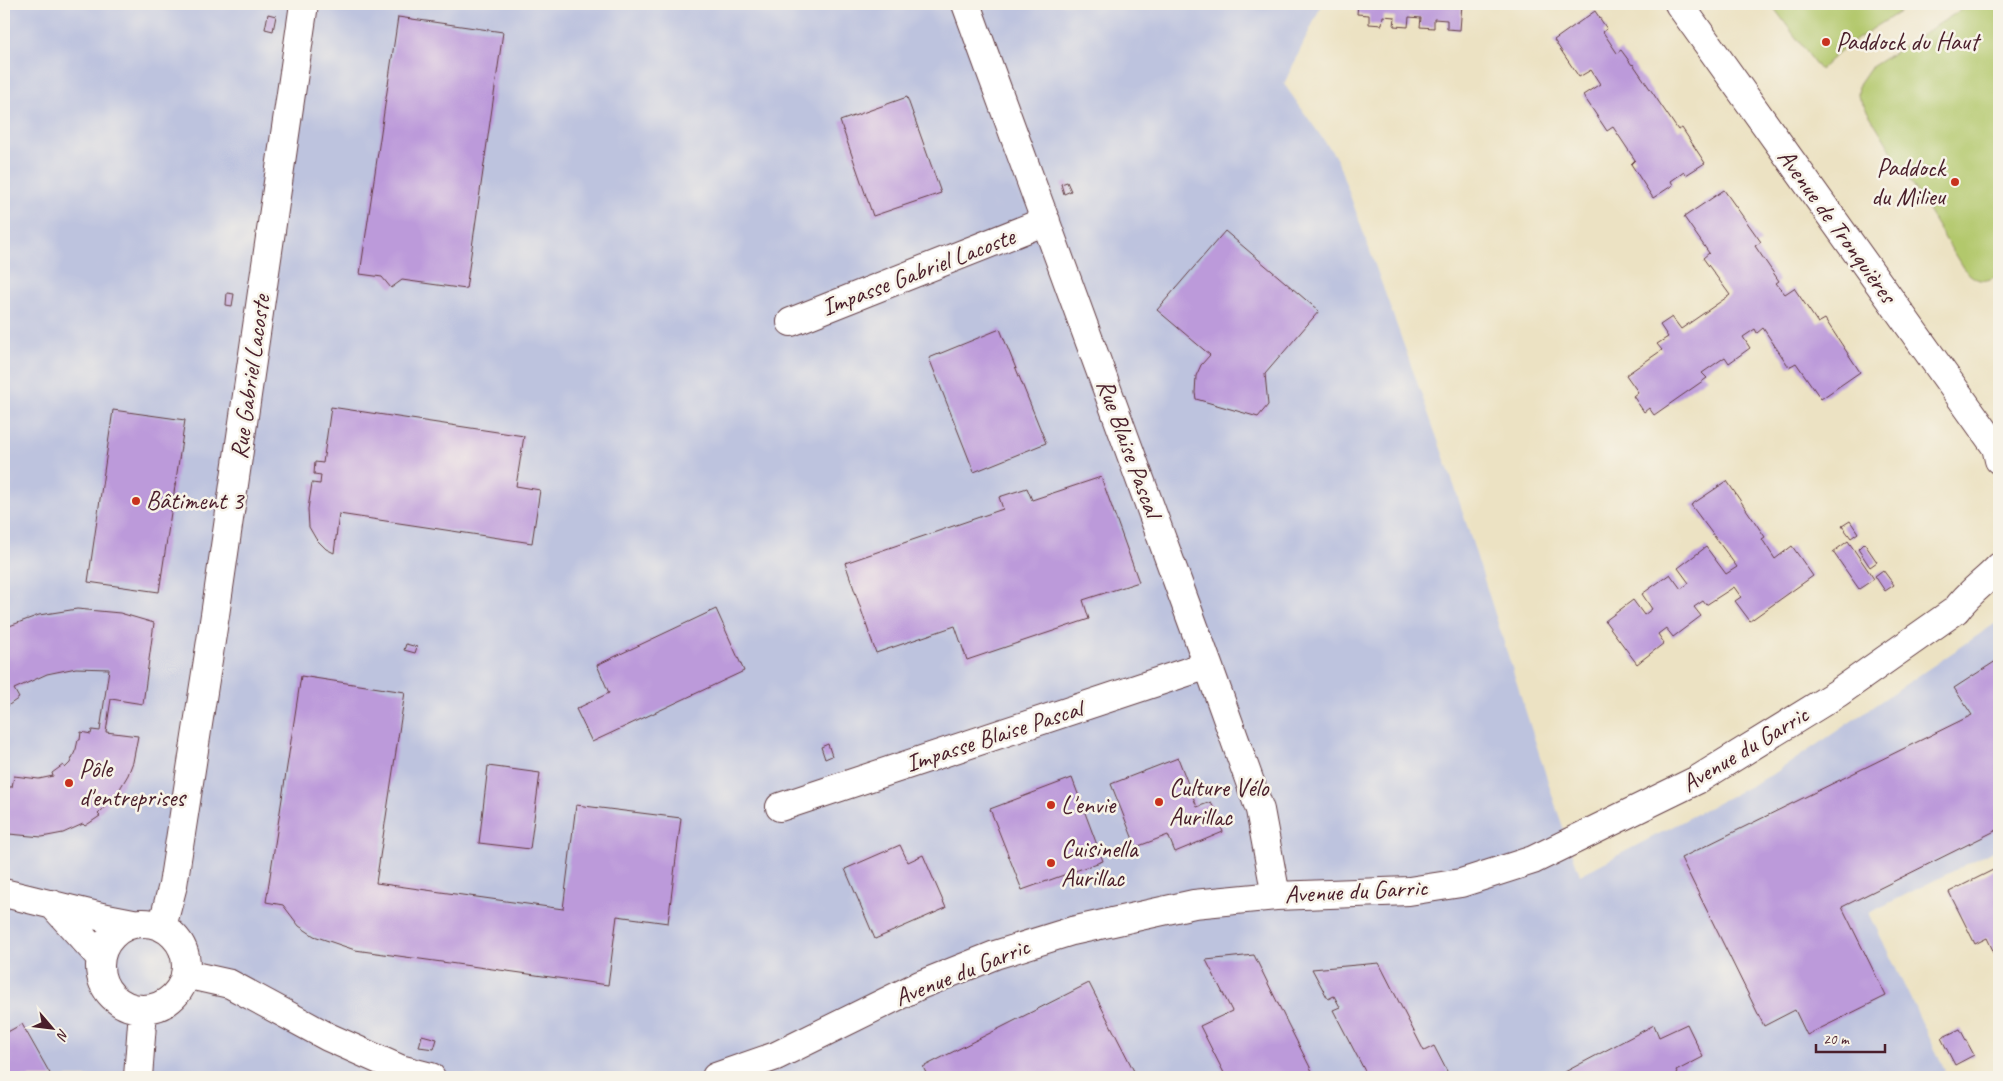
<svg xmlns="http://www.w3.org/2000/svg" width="2003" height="1081" viewBox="0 0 2003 1081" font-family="Caveat,sans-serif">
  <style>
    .industrial { fill: #bdc3de }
    .green { fill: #b2c86c; stroke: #7e744c }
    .building { fill: #bc9ada }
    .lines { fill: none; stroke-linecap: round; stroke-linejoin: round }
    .minor-casing { stroke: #623c42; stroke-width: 30 }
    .minor { stroke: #fff; stroke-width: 28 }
    .poi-dot { fill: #c8321e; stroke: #f7f3e8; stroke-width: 2 }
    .labels { text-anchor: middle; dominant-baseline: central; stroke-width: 5; stroke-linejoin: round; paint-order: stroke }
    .poi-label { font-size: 25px; fill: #4a1f2b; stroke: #f7f3e8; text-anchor: start }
    .street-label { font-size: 25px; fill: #4a1f2b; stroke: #f7f3e8 }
  </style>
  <rect width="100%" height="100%" fill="#f7f3e8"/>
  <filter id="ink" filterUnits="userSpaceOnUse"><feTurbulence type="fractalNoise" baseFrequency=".02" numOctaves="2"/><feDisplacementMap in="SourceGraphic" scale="10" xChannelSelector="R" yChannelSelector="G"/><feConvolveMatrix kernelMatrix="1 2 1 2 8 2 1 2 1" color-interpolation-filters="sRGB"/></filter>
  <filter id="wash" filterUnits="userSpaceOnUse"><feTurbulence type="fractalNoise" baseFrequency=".0096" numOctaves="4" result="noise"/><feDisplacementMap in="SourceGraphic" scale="20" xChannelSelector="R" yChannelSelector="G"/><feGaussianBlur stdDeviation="1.12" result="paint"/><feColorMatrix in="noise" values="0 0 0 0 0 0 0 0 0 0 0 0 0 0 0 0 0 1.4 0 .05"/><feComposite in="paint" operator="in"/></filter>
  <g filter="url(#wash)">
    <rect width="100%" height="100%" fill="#ece2c3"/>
    <path class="industrial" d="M 4,4 L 1322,4 L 1284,84 L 1337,159 L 1455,488 L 1557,810 L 1580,875 L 1775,773 L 1999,621 L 1999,848 L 1869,913 L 1945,1070 L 1932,1077 L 4,1077 Z"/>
    <path class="green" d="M 1771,4 L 1913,4 C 1880,24 1847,43 1820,70 Z
      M 1970,4 L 1999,4 L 1999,274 C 1984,285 1975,281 1963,268 L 1858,96 L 1859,84 L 1870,68 Z"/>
    <g id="blocks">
      <path class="building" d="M 1358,4 L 1462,4 L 1460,30 L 1447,29 L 1447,20 L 1434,19 L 1434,28 L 1420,27 L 1421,18 L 1409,17 L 1408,27 L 1394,26 L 1395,17 L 1383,16 L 1382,25 L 1369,24 L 1369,15 L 1357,14 Z
        M 1595,11 L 1607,29 L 1603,32 L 1617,53 L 1621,50 L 1632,65 L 1633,64 L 1678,130 L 1682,128 L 1705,163 L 1686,175 L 1684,172 L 1671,181 L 1673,185 L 1653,198 L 1631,164 L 1635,160 L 1613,127 L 1607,131 L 1583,95 L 1600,84 L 1591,70 L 1579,77 L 1554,40 Z
        M 268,14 L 276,16 L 273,31 L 265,29 Z
        M 398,17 L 503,32 L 466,289 L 402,280 L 391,288 L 382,277 L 360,274 Z
        M 907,97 L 941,193 L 873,216 L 840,121 Z
        M 1067,182 L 1071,191 L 1064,194 L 1061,184 Z
        M 1724,190 L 1761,242 L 1755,246 L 1779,281 L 1776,283 L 1785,294 L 1794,288 L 1818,323 L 1825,319 L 1860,372 L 1821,399 L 1796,363 L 1789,367 L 1763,328 L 1757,333 L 1755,329 L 1743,337 L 1750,348 L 1729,363 L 1725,357 L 1702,373 L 1707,378 L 1654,415 L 1649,408 L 1644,412 L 1633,396 L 1638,392 L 1626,375 L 1662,350 L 1657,344 L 1668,337 L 1660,325 L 1672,317 L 1681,329 L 1730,295 L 1703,258 L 1709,253 L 1684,217 Z
        M 1225,231 L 1319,311 L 1265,374 L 1268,405 L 1258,417 L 1196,399 L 1195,393 L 1196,376 L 1201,365 L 1210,355 L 1157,310 Z
        M 227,293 L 234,294 L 232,306 L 226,305 Z
        M 1000,329 L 1046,443 L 974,472 L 929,358 Z
        M 331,407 L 524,436 L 516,486 L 540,490 L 532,543 L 339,514 L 334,553 L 326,549 L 316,539 L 309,527 L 308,509 L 312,483 L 320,484 L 321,475 L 314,474 L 315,462 L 323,463 Z
        M 113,410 L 185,420 L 159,592 L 88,582 Z
        M 1101,477 L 1139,582 L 1083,600 L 1089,619 L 967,660 L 955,626 L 876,653 L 845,563 L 1003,509 L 999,497 L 1027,488 L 1032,500 Z
        M 1727,481 L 1765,537 L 1762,539 L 1775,559 L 1792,546 L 1813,576 L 1750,621 L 1735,601 L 1741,597 L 1734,587 L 1706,605 L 1703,601 L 1694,607 L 1701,616 L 1673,637 L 1666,628 L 1658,634 L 1664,643 L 1637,664 L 1605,621 L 1633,600 L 1644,615 L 1652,609 L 1642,594 L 1670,574 L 1681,589 L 1689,583 L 1678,568 L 1706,547 L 1726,574 L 1737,567 L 1691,505 Z
        M 1850,521 L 1858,533 L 1851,538 L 1842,526 Z
        M 1848,541 L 1874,579 L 1859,589 L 1833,552 Z
        M 1864,543 L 1877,562 L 1870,567 L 1858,549 Z
        M 1883,570 L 1894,585 L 1885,591 L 1875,576 Z
        M 77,609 L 120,613 L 154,623 L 143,704 L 111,699 L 106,732 L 138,736 L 133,762 L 128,775 L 115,797 L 98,814 L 100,816 L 85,826 L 83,824 L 63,833 L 42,837 L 9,834 L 8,836 L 4,834 L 4,793 L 6,794 L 9,787 L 12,787 L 14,776 L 39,779 L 53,776 L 52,773 L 63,765 L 65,768 L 70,763 L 76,749 L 78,740 L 80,740 L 81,732 L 91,734 L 92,730 L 100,731 L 109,669 L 76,668 L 47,674 L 14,689 L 19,698 L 6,707 L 4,703 L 4,628 L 39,615 Z
        M 716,609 L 744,671 L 592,742 L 576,709 L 609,693 L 597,665 Z
        M 406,644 L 417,647 L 415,653 L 404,650 Z
        M 1999,659 L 1999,829 L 1842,907 L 1886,996 L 1807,1035 L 1795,1010 L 1764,1026 L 1681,858 L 1972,715 L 1954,688 Z
        M 301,676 L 405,692 L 376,883 L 563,909 L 576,805 L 681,818 L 668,923 L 617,916 L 608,985 L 355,950 L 314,936 L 299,926 L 283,905 L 266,902 Z
        M 828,744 L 832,756 L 825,759 L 821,747 Z
        M 1178,758 L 1197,807 L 1211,802 L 1223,832 L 1175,852 L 1168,835 L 1136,847 L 1111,784 Z
        M 488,766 L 540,773 L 530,849 L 479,843 Z
        M 1072,778 L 1103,861 L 1022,890 L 990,809 Z
        M 900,845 L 908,862 L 923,855 L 946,908 L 875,939 L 845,869 Z
        M 1999,867 L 1999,963 L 1987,938 L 1975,944 L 1949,892 Z
        M 1254,955 L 1287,1022 L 1315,1077 L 1226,1077 L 1200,1026 L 1232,1011 L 1206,960 Z
        M 1379,963 L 1424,1051 L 1434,1046 L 1450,1077 L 1368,1077 L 1333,1010 L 1340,1007 L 1334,996 L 1328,999 L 1312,969 Z
        M 1089,983 L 1137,1077 L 928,1077 L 923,1067 Z
        M 22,1024 L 52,1077 L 4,1077 L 4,1034 Z
        M 1687,1024 L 1703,1057 L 1676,1071 L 1679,1077 L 1565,1077 L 1563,1073 L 1654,1025 L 1659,1037 Z
        M 1960,1029 L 1974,1055 L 1955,1065 L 1941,1038 Z
        M 422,1035 L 437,1039 L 434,1049 L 419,1047 Z"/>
    </g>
  </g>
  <g filter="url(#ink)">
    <use href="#blocks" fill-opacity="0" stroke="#623c42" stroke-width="1"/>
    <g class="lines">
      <g class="minor-casing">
        <path id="minor" d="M 966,4 L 1208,665 L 1260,810 L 1276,896
          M 1679,4 L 1996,447 L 1999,460
          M 791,322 L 1046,221
          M 780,807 L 1208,665
          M 4,893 L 102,917 L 133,923
          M 52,904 L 100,957
          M100 966a43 43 0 1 1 86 0a43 43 0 1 1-86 0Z
          M 162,927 L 173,885 L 215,615 L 304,4
          M 185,974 L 230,984 L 328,1037 L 400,1069 L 431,1077
          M 138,1077 L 143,1010
          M 716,1077 L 776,1056 L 920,985 L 995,955 L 1072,931 L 1194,904 L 1276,896 L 1409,891 L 1461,883 L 1533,860 L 1697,780 L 1838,693 L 1956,610 C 1968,593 1985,582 1999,567"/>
      </g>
      <use href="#minor" class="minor"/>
    </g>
  </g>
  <g class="poi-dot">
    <circle cx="1826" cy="42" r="5"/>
    <circle cx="1955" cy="182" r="5"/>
    <circle cx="136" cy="501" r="5"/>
    <circle cx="69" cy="783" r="5"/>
    <circle cx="1159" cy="802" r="5"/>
    <circle cx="1051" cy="805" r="5"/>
    <circle cx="1051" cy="863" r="5"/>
  </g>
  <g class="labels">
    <g class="poi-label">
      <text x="1836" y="42">Paddock du Haut</text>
      <text x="1945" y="168" text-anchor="end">Paddock<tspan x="1945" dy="29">du Milieu</tspan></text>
      <text x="146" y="501">Bâtiment 3</text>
      <text x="79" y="769">Pôle<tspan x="79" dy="29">d'entreprises</tspan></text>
      <text x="1169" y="788">Culture Vélo<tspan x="1169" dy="29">Aurillac</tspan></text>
      <text x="1061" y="805">L'envie</text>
      <text x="1061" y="849">Cuisinella<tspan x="1061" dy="29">Aurillac</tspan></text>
    </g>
    <g class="street-label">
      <text transform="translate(1837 226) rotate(54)">Avenue de Tronquières</text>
      <text transform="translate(918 272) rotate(-21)">Impasse Gabriel Lacoste</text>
      <text transform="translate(250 377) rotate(-82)">Rue Gabriel Lacoste</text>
      <text transform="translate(1129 448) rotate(70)">Rue Blaise Pascal</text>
      <text transform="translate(994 736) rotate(-18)">Impasse Blaise Pascal</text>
      <text transform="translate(1745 749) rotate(-31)">Avenue du Garric</text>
      <text transform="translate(1356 891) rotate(-3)">Avenue du Garric</text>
      <text transform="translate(962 972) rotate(-22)">Avenue du Garric</text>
    </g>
  </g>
  <rect width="2003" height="1081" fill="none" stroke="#f7f3e8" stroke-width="20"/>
  <g transform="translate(52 1028) rotate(118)" stroke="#f7f3e8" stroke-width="4" paint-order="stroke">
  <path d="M0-4L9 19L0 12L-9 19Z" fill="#4a1f2b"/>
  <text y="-8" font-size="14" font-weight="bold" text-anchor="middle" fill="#4a1f2b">N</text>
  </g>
  <path d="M1816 1044v8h69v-8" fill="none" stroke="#4a1f2b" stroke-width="2.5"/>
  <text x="1823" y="1044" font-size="15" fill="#4a1f2b" stroke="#f7f3e8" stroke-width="4" paint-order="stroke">20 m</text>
</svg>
